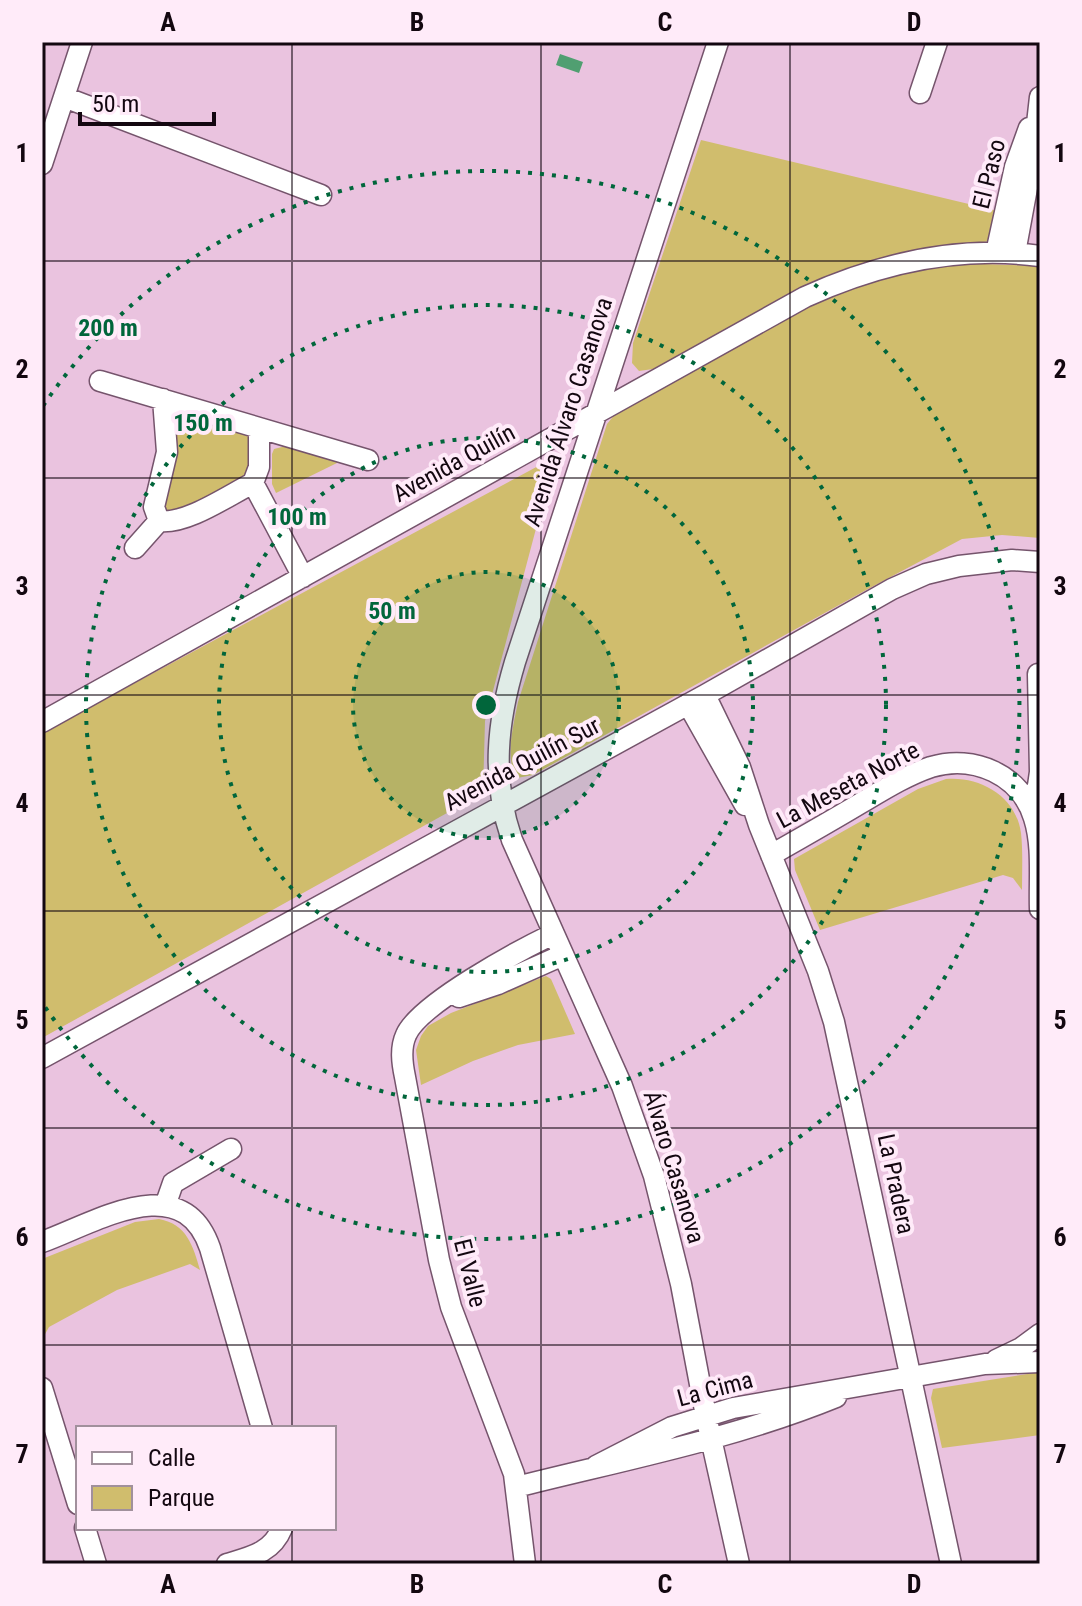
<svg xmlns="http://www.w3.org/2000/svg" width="1082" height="1606" viewBox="0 0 1082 1606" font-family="'Roboto Condensed',sans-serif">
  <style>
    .green { fill: #d0bd6d }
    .water { fill: #509f71 }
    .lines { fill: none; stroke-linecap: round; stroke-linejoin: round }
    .minor-casing { stroke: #75546c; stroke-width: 23 }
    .minor { stroke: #fff; stroke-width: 20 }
    .grid { fill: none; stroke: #130710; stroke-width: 2; stroke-opacity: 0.55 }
    .ring { fill: none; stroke: #01663b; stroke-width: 4; stroke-dasharray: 4 8 }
    .labels { text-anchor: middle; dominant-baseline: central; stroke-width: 8; stroke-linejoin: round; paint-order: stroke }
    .street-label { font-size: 24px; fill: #130710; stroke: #ffebf9 }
    .centre { fill: #01663b; stroke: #ffebf9; stroke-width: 4 }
    .ring-label { font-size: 24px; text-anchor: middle; font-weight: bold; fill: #01663b; stroke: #ffebf9; stroke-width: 8; stroke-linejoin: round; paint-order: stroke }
    .neatline { fill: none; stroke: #130710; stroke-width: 3 }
    .grid-label { font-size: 26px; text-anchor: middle; font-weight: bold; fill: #130710 }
  </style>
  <rect width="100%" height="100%" fill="#eac3df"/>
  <path class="green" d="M 701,140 L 998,211 L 990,241 L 935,250 L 660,368 L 639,371 L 632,363 L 633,343 Z
    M 959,263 L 1040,266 L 1040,538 L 1002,535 L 962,539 L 868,589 L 533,775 L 517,778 C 504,759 514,723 518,702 L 607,424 L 616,413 L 825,298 L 877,277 Z
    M 184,415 L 247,435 L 253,444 L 248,474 L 184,510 L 168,512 L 163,505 L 174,460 L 175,421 Z
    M 286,446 L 339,462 L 276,493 L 272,484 L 272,454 L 274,449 Z
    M 555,457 L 485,721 L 483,793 L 42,1038 L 42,733 Z
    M 946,779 C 980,776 1016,796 1021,833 C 1023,851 1022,871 1022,890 L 1013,878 L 1003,875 L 820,930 L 795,870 L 794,859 L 918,789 Z
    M 546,976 L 551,979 L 575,1034 L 518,1045 L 473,1061 L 421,1085 L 416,1050 L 421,1036 L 428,1026 L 451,1013 Z
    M 159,1219 C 187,1224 193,1246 200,1270 L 190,1264 L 117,1290 L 49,1327 L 44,1336 L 42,1259 L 135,1222 Z
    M 1040,1372 L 1040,1435 L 942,1448 L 931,1398 L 933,1389 Z"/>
  <path class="water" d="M 560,54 L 583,62 L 579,73 L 556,65 Z"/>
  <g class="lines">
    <g class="minor-casing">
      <path id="minor" d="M 718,42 L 515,662 C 497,722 491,779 512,840 L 622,1086 L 654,1176 L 681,1284 L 706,1416 L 739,1564
        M 920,93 L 937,42
        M 64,97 L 321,195
        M 42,164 L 82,42
        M 996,253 L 1015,167 L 1029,128
        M 1015,253 L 1034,150 L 1040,97
        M 100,381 L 368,460
        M 163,399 L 167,452 L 154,507 L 159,521 C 186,525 229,495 253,483 L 259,467 L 259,428
        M 253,483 L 303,577
        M 135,548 L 159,521
        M 705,695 L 740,767 L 759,825 L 818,971 L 834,1022 L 951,1564
        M 688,704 L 745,805
        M 42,722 L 805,297 C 880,263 958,245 1040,256
        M 1029,806 L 1038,786 L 1040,772 L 1038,674
        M 771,855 C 801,838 831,821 861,803 C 883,790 907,775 931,767 C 974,754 1021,775 1034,818 C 1043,846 1039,880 1040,909
        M 459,997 L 498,984 L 563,955
        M 42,1058 L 705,695 L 892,589 L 926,574 L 959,566 L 1012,560 L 1040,562
        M 165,1206 L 173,1183 L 231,1149
        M 42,1242 C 95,1223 182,1167 210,1248 L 262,1428
        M 996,1360 L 1021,1348 L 1040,1334
        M 42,1388 L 78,1504
        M 596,1466 L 672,1427 L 733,1408 L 985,1364 L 1040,1362
        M 516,1487 C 623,1460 733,1439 836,1397
        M 85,1528 L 96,1564
        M 227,1564 C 250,1557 272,1553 282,1528
        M 525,1564 L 514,1474 L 451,1307 L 439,1260 L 405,1077 C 402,1063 400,1048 406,1035 C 419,1004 520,950 553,934"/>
    </g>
    <use href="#minor" class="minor"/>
  </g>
  <path class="grid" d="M 292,42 L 292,1428M 541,42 L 541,1564M 790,42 L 790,1564M 42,261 L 1040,261M 42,478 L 1040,478M 42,695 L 1040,695M 42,911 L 1040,911M 42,1128 L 1040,1128M 42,1345 L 1040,1345M 292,1528 L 292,1564"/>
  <circle cx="486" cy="705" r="133" fill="#01663b" fill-opacity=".12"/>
  <g class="ring">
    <circle cx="486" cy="705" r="133"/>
    <circle cx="486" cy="705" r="267"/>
    <circle cx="486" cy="705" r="400"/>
    <path d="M43 406A534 534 0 1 1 43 1004"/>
  </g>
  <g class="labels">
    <g class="street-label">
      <text transform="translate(989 174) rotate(-76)">El Paso</text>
      <text transform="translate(568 412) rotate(-72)">Avenida Álvaro Casanova</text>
      <text transform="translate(454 463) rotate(-29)">Avenida Quilín</text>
      <text transform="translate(522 764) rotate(-28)">Avenida Quilín Sur</text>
      <text transform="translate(848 785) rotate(-28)">La Meseta Norte</text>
      <text transform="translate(674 1167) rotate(73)">Álvaro Casanova</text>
      <text transform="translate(896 1184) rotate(78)">La Pradera</text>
      <text transform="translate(470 1273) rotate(76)">El Valle</text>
      <text transform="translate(715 1389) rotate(-15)">La Cima</text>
    </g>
  </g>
  <circle cx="486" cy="705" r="12" class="centre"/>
  <g class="ring-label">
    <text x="108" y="336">200 m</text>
    <text x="203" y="431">150 m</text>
    <text x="297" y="525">100 m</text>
    <text x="392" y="619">50 m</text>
  </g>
  <rect width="1082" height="1606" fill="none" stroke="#ffebf9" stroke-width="88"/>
  <rect x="76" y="1426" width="260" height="104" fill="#ffebf9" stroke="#a1909c" stroke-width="2"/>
  <rect x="92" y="1452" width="40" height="12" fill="#ffffff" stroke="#a1909c" stroke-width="2"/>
  <text x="148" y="1466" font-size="24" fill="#130710">Calle</text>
  <rect x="92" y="1486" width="40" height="24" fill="#d0bd6d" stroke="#a1909c" stroke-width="2"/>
  <text x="148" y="1506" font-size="24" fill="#130710">Parque</text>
  <path d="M80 112v12h134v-12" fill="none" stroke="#130710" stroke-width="4"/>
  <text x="92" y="112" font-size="24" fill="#130710" stroke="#ffebf9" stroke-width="6" paint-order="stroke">50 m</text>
  <rect x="44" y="44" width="994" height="1518" class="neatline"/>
  <g class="grid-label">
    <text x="168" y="31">A</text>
    <text x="417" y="31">B</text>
    <text x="665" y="31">C</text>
    <text x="914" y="31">D</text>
    <text x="22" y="162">1</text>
    <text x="1060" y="162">1</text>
    <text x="22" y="378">2</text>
    <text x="1060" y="378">2</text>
    <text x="22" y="595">3</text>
    <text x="1060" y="595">3</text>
    <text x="22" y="812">4</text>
    <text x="1060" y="812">4</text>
    <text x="22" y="1029">5</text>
    <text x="1060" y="1029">5</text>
    <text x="22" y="1246">6</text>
    <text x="1060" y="1246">6</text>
    <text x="22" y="1463">7</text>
    <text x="1060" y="1463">7</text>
    <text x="168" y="1593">A</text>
    <text x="417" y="1593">B</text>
    <text x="665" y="1593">C</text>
    <text x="914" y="1593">D</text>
  </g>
</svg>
